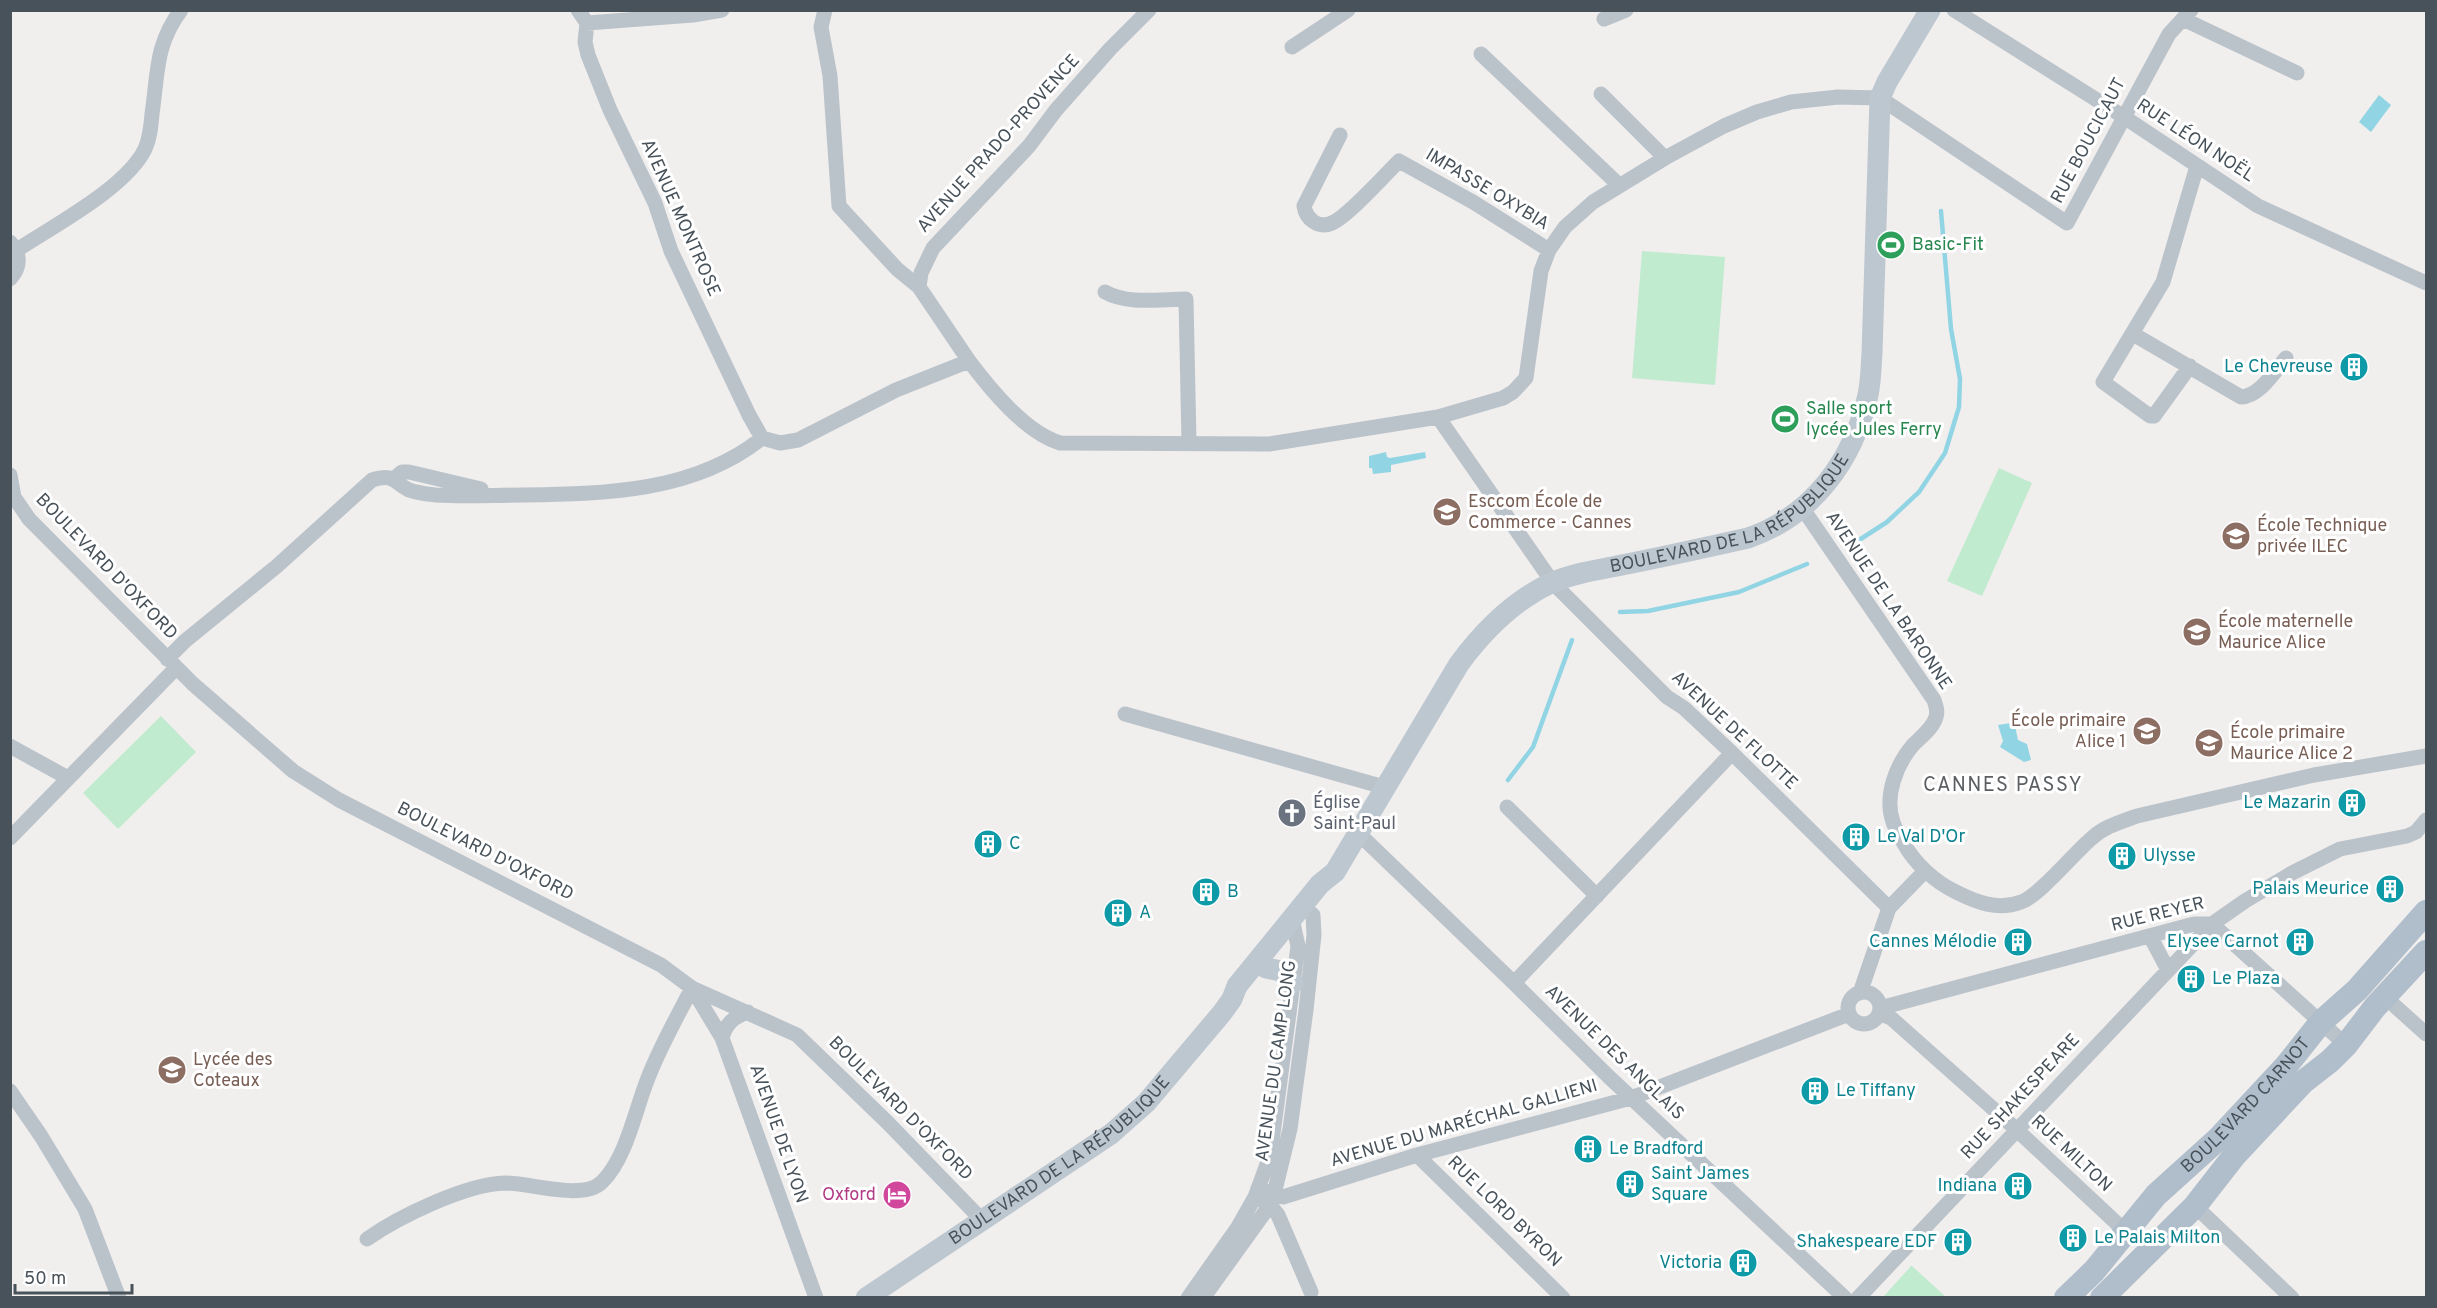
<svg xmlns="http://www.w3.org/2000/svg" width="2437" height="1308" viewBox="0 0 2437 1308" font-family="Overpass,sans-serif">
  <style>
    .green { fill: #c0ebcf }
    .water { fill: #91d5e4 }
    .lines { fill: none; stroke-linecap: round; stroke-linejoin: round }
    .stream { stroke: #91d5e4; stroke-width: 4.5 }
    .street { stroke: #bbc3ca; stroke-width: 15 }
    .secondary { stroke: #bdc7d0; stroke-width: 21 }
    .primary { stroke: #b0becb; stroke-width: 24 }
    .labels { text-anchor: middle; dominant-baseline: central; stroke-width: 6; stroke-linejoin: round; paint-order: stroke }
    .street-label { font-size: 18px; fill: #48525a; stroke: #fff }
    .leisure-label { font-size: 18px; fill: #27864d; stroke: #fff; text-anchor: start }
    .culture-label { font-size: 18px; fill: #0d838f; stroke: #fff; text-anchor: start }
    .education-label { font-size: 18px; fill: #785e54; stroke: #fff; text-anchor: start }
    .worship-label { font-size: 18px; fill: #5b616d; stroke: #fff; text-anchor: start }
    .hotel-label { font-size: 18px; fill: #b23c85; stroke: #fff; text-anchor: end }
    .neighbourhood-label { font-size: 20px; letter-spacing: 1.5px; fill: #5b5f62; stroke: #fff }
  </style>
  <rect width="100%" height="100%" fill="#f1eeee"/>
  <path class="green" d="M 1642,251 L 1725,257 L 1715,385 L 1632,378 Z
    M 1999,468 L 2032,483 L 1982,596 L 1947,581 Z
    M 161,716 L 196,752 L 118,829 L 83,793 Z
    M 1912,1265 L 1912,1266 L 1946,1297 L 1883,1297 Z"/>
  <path class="water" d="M 2379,95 L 2391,105 L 2371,132 L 2359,122 Z
    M 1386,452 L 1387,457 L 1390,458 L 1425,452 L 1426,458 L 1391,465 L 1391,472 L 1373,474 L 1372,468 L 1369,468 L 1369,456 Z
    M 2011,723 L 2015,726 L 2018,740 L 2027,744 L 2031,760 L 2024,762 L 2000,747 L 2003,741 L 1998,725 Z"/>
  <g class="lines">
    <path class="stream" d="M 1856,542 L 1887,522 L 1919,492 L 1945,453 L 1959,407 L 1960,379 L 1951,329 L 1941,211
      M 1620,612 L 1648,611 L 1739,592 L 1807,564
      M 1508,780 L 1533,747 L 1572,640"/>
    <path class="street" d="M 578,10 L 587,23 L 585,42 L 588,55 L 610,110 L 655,203 L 671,251 L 749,415 L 762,438
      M 825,10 L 821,27 L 830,76 L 839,206 L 897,269 L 919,287 L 969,361
      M 1954,10 L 2124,117 L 2258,206 L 2426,283
      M 1604,19 L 1626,10
      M 2183,19 L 2297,73
      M 587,23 L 693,15 L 722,10
      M 1292,47 L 1348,10
      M 1481,54 L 1619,185
      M 1601,94 L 1665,158
      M 1340,135 L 1304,206 C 1306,219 1318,229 1332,223 C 1347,217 1385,175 1399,161 L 1473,202 L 1549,250
      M 10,242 C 21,254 21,267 10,279
      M 17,250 C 53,226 126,188 145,149 C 150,138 151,126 152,114 C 158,73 155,45 181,10
      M 919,287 L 921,273 L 933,248 L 1029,146 L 1056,110 L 1110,49 L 1149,10
      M 1105,292 C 1128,305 1161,299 1186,299 L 1189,442
      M 2133,334 L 2241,397 C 2260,396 2274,372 2286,358
      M 2190,366 L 2154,416 L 2150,416 L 2103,382 L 2163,282 L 2197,166
      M 1438,417 L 1553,583 L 1667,697 L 1684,708 L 1732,753 L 1889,908
      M 10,475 L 14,497 L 29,519 L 193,684 L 293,771 L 339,800 L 661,965 L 692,988 L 797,1035 L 888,1123 L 982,1220
      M 395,478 L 402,472 L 409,472 L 481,489
      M 1803,509 L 1934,700 C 1936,706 1938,711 1936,717 C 1933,728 1921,737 1913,745 C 1896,765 1884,796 1893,822 C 1895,829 1900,836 1903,842 C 1914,863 1935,882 1956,892 C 1976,902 1998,911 2021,902 C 2039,896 2075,852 2092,838 C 2105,826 2121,822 2137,816 L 2314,775 L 2426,756
      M 167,659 L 185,641 L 277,566 L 372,480 C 395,473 393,482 409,490 C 417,493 427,494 436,495 C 465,497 494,495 523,495 C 605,494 695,492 762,438 L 780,443 L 798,440 L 896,390 L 969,361 C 991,390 1025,432 1060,443 L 1269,444 L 1438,417 L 1503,398 L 1513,392 L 1526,378 L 1541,271 L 1549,250 L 1565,227 L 1593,202 L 1665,158 L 1724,126 L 1757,112 L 1791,102 L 1838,97 L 1880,98 L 2067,223 L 2169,34 L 2191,10
      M 1125,714 L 1384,787
      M 10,746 L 68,778
      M 1507,807 L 1597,896
      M 1358,833 L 1514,983 L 1609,1077 L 1845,1298
      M 10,838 L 176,668
      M 2150,936 L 2168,970
      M 1514,983 L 1732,753
      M 692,988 L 722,1038 L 816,1298
      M1848 1008a16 16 0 1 1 32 0a16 16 0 1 1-32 0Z
      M 1860,993 L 1889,908 L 1925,871
      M 2385,997 L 2426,1034
      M 1880,1008 L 2194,924 L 2212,924 L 2245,901 L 2292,873 L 2340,849 L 2407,836 L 2416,832 L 2426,820
      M 1879,1013 L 1891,1018 L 2017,1130 L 2125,1231
      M 722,1038 C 726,1023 734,1017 748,1012
      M 10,1091 L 41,1136 L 85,1209 L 119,1298
      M 1417,1155 L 1563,1298
      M 1258,1188 L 1283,1197 L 1417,1155 L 1631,1098 L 1849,1014
      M 1263,1201 L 1270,1205 L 1278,1215 L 1311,1292
      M 2195,1206 L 2292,1298
      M 367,1239 C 398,1217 466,1184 505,1183 C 531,1183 583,1201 602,1182 C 627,1157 635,1110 648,1078 C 660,1047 677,1017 692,988
      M 1188,1298 L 1238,1227 L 1255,1197 L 1270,1156 L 1298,946 L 1292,919
      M 1203,1298 L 1270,1205 L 1274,1194 L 1290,1129 L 1306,1010 L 1314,935 L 1313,915 L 1302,906
      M 1858,1298 L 2212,924 L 2346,1045"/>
    <g class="secondary">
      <path d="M 1266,968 L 1281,971 L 1293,983"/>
      <path id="s1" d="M 866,1298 L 1111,1134 L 1146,1103 L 1222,1013 L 1232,999 L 1237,986 L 1320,884 L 1335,872 L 1459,664 C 1484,630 1513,601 1551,583 C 1574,573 1602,569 1627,564 C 1667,556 1708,547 1748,538 C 1812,516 1853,461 1868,395 C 1871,381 1871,367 1872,353 L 1880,98 L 1887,82 L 1930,10"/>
    </g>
    <g class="primary">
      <path id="s2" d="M 2066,1298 L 2094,1271 L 2156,1195 L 2218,1139 L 2286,1066 L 2321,1022 L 2357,990 L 2426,912"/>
      <path d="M 2102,1298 L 2195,1206 L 2234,1156 L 2303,1082 L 2330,1061 L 2346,1045 L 2375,1007 L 2426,952"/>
    </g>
  </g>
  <defs>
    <g id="stadium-disc" transform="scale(1.5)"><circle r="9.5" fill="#2e9e5b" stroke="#fff"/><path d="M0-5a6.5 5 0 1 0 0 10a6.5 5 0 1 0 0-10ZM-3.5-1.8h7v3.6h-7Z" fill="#fff"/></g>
    <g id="building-disc" transform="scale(1.5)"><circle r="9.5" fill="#0f9aa8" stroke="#fff"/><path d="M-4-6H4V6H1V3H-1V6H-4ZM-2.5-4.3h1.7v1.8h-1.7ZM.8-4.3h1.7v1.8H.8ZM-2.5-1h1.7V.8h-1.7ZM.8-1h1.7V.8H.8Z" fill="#fff"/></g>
    <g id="university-disc" transform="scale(1.5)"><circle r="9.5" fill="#8d6e63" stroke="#fff"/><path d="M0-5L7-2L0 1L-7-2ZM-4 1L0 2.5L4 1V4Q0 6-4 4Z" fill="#fff"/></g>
    <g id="school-disc" transform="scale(1.5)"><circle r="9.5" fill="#8d6e63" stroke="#fff"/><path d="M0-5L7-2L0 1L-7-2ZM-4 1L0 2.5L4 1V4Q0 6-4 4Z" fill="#fff"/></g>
    <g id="church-disc" transform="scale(1.5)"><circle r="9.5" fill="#6b7280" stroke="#fff"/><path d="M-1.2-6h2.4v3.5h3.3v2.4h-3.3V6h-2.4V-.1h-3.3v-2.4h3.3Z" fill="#fff"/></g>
    <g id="hotel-disc" transform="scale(1.5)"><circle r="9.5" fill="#d1479c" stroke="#fff"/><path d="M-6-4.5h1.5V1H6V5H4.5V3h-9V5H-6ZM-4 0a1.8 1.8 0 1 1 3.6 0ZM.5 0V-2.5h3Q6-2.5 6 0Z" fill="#fff"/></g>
  </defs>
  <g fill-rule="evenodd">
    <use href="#stadium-disc" x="1891" y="245"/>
    <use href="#building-disc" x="2354" y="367"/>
    <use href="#stadium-disc" x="1785" y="419"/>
    <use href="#university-disc" x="1447" y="512"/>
    <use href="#school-disc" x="2236" y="536"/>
    <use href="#school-disc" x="2197" y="632"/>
    <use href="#school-disc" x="2147" y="731"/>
    <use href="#school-disc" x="2209" y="743"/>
    <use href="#building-disc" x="2352" y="803"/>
    <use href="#church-disc" x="1292" y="813"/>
    <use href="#building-disc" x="1856" y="837"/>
    <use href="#building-disc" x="988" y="844"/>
    <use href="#building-disc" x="2122" y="856"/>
    <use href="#building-disc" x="2390" y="889"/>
    <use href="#building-disc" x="1206" y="892"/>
    <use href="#building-disc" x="1118" y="913"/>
    <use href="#building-disc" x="2018" y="942"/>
    <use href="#building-disc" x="2300" y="942"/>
    <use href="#building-disc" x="2191" y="979"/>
    <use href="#school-disc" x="172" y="1070"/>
    <use href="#building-disc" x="1815" y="1091"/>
    <use href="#building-disc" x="1588" y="1149"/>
    <use href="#building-disc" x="1630" y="1184"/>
    <use href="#building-disc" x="2018" y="1186"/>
    <use href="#hotel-disc" x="897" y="1195"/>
    <use href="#building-disc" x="2073" y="1238"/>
    <use href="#building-disc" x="1958" y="1242"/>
    <use href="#building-disc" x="1743" y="1263"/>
  </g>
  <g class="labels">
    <g class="street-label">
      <text transform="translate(2089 141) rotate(-62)">RUE BOUCICAUT</text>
      <text transform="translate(2195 141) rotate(33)">RUE LÉON NOËL</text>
      <text transform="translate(999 144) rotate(-48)">AVENUE PRADO-PROVENCE</text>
      <text transform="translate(1487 190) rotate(31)">IMPASSE OXYBIA</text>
      <text transform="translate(680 218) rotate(66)">AVENUE MONTROSE</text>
      <text stroke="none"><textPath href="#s1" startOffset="1204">BOULEVARD DE LA RÉPUBLIQUE</textPath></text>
      <text transform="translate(106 567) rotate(46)">BOULEVARD D'OXFORD</text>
      <text transform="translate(1888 601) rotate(56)">AVENUE DE LA BARONNE</text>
      <text transform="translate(1734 731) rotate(43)">AVENUE DE FLOTTE</text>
      <text transform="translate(485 852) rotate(27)">BOULEVARD D'OXFORD</text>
      <text transform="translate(2158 915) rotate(-14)">RUE REYER</text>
      <text transform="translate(1614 1053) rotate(44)">AVENUE DES ANGLAIS</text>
      <text transform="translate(1277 1061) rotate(-82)">AVENUE DU CAMP LONG</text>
      <text transform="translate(2021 1097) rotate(-47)">RUE SHAKESPEARE</text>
      <text stroke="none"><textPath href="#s2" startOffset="264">BOULEVARD CARNOT</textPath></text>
      <text transform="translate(900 1109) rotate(45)">BOULEVARD D'OXFORD</text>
      <text transform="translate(1464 1124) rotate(-16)">AVENUE DU MARÉCHAL GALLIENI</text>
      <text transform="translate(778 1134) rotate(71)">AVENUE DE LYON</text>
      <text transform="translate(2071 1154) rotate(43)">RUE MILTON</text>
      <text stroke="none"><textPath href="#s1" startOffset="238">BOULEVARD DE LA RÉPUBLIQUE</textPath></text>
      <text transform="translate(1504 1212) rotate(44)">RUE LORD BYRON</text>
    </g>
    <g class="leisure-label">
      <text x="1912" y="245">Basic-Fit</text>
      <text x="1806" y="409">Salle sport<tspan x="1806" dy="21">lycée Jules Ferry</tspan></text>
    </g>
    <g class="culture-label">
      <text x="2333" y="367" text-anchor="end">Le Chevreuse</text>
      <text x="2331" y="803" text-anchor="end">Le Mazarin</text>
      <text x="1877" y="837">Le Val D'Or</text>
      <text x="1009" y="844">C</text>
      <text x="2143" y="856">Ulysse</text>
      <text x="2369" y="889" text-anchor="end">Palais Meurice</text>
      <text x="1227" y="892">B</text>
      <text x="1139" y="913">A</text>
      <text x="1997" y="942" text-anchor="end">Cannes Mélodie</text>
      <text x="2279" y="942" text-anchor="end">Elysee Carnot</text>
      <text x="2212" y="979">Le Plaza</text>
      <text x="1836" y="1091">Le Tiffany</text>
      <text x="1609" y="1149">Le Bradford</text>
      <text x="1651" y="1174">Saint James<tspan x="1651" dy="21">Square</tspan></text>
      <text x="1997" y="1186" text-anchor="end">Indiana</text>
      <text x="2094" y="1238">Le Palais Milton</text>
      <text x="1937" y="1242" text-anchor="end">Shakespeare EDF</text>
      <text x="1722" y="1263" text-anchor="end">Victoria</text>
    </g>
    <g class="education-label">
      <text x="1468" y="502">Esccom École de<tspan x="1468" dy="21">Commerce - Cannes</tspan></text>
      <text x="2257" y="526">École Technique<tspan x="2257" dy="21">privée ILEC</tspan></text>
      <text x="2218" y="622">École maternelle<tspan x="2218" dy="21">Maurice Alice</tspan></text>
      <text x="2126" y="721" text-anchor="end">École primaire<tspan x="2126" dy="21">Alice 1</tspan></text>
      <text x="2230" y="733">École primaire<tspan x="2230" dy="21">Maurice Alice 2</tspan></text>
      <text x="193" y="1060">Lycée des<tspan x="193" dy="21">Coteaux</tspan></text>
    </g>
    <g class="worship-label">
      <text x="1313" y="803">Église<tspan x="1313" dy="21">Saint-Paul</tspan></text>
    </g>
    <g class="hotel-label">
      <text x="876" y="1195">Oxford</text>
    </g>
    <g class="neighbourhood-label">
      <text x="2003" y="786">CANNES PASSY</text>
    </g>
  </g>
  <rect width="2437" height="1308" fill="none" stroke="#48525a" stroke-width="24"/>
  <path d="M15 1284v9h117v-9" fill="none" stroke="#48525a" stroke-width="3"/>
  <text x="24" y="1284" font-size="18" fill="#48525a" stroke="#ffffff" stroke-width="4.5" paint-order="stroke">50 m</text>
</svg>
